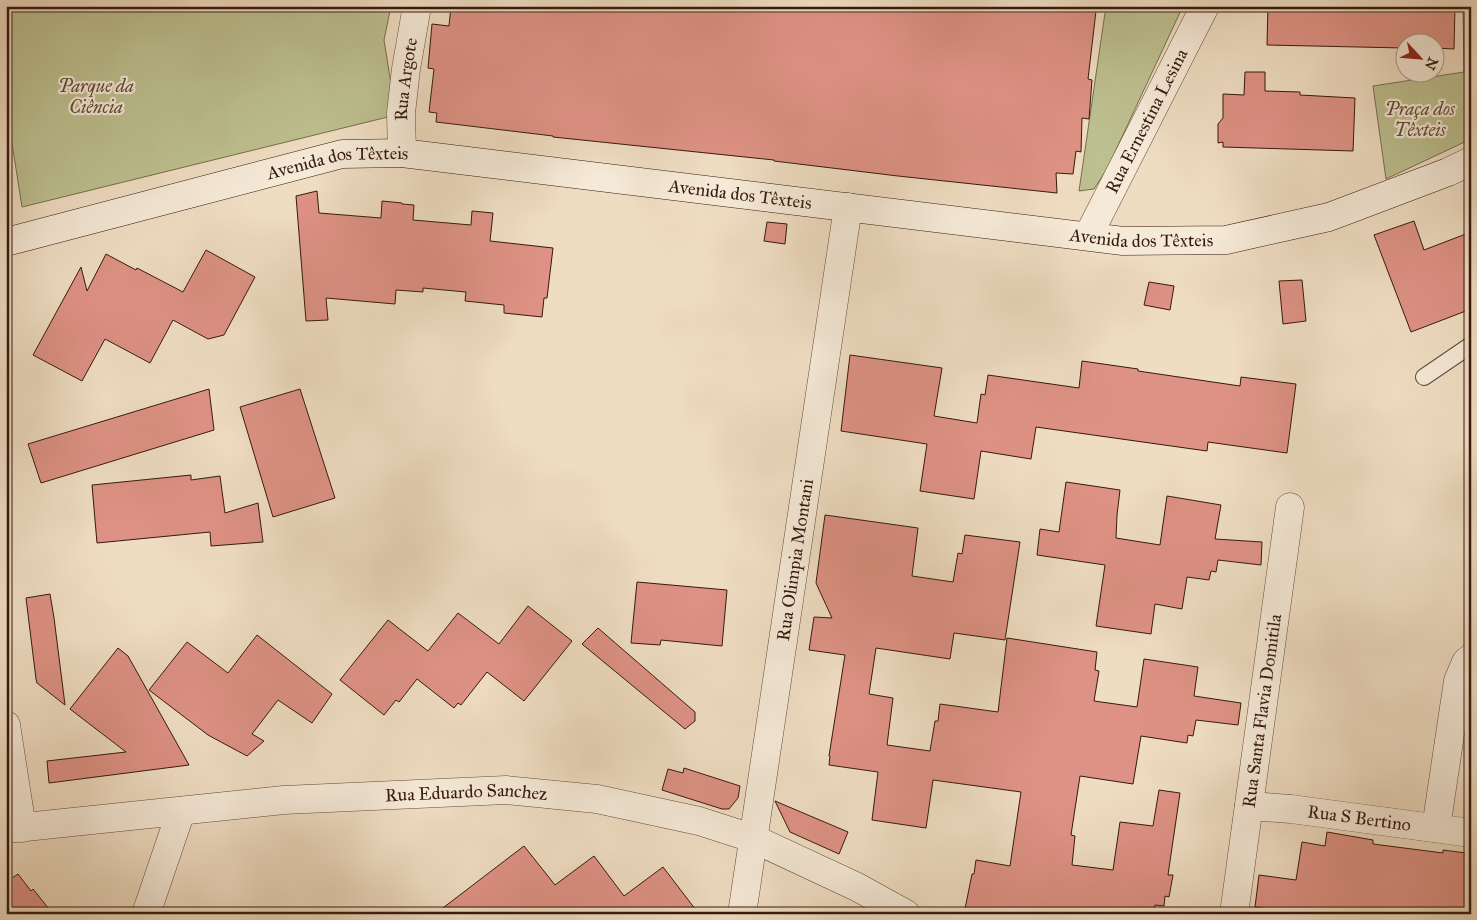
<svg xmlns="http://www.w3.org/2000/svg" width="1477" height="920" viewBox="0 0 1477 920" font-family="'IM FELL Great Primer',serif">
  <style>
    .green { fill: #bdc090; stroke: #7a6c4e }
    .building { fill: #de9285; stroke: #36190d }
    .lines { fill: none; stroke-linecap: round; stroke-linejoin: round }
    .service-casing { stroke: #644a3a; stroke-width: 18 }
    .minor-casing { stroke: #644a3a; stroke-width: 29 }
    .secondary-casing { stroke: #36190d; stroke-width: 29 }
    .service { stroke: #f5e9d7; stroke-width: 16 }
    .minor { stroke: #f5e9d7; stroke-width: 28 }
    .secondary { stroke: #f5e9d7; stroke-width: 28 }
    .labels { text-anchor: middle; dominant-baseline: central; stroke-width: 4.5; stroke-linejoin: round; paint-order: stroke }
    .street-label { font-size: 18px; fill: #36190d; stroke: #f5e9d7 }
    .park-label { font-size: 18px; font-style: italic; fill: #5e4b34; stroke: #f5e9d7 }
  </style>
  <rect width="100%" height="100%" fill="#efddc2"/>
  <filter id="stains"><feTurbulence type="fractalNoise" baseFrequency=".004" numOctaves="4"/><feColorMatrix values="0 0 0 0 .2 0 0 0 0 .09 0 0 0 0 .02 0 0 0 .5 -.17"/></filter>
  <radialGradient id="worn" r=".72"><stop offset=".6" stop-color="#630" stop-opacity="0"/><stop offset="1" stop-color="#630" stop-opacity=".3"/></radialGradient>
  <path class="green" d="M 6,6 L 391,6 L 384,40 L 396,115 L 22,207 L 6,105 Z
    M 1106,6 L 1183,6 L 1107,169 L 1094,189 L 1079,191 Z
    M 1463,6 L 1471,6 L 1471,139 L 1386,179 L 1373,86 L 1464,72 Z"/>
  <path class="building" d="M 451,6 L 1091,6 L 1091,11 L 1096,11 L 1088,79 L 1092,80 L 1089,119 L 1082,118 L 1081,152 L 1076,151 L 1073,174 L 1056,173 L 1057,193 L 898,176 L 774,161 L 774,160 L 553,137 L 553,136 L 436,122 L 437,113 L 429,112 L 434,69 L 428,68 L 432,24 L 449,26 Z
    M 1268,6 L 1455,6 L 1454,49 L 1434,48 L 1434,42 L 1404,42 L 1404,48 L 1267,45 Z
    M 1245,72 L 1265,72 L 1265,91 L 1300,92 L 1300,95 L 1355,98 L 1353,151 L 1223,147 L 1223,142 L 1218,143 L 1218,124 L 1223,118 L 1223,94 L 1244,95 Z
    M 317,191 L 319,213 L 381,218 L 382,201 L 402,203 L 402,204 L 414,205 L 413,220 L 471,225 L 472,211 L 493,213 L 490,241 L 553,248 L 547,298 L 544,298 L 542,317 L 504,313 L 504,305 L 465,301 L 466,292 L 423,288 L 423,292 L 396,290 L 395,304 L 326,298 L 328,320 L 306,321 L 296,196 Z
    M 1414,221 L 1424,250 L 1471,232 L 1471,309 L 1411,332 L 1374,235 Z
    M 767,222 L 787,224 L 785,244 L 764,241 Z
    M 206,250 L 255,277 L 224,335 L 208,339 L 173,320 L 150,363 L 105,339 L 82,381 L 33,355 L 81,267 L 87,291 L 106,254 L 136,270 L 137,268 L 183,292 Z
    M 1302,280 L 1306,321 L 1283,324 L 1279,281 Z
    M 1149,282 L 1174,286 L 1170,310 L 1144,305 Z
    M 850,355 L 942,368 L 934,416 L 977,423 L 981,394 L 985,395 L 988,375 L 1079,388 L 1082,361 L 1138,369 L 1138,371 L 1240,386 L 1241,377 L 1296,384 L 1287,453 L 1208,442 L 1207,451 L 1036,427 L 1031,459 L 981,451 L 974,499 L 920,491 L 927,444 L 841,431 Z
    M 209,389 L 214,430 L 41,483 L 28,444 Z
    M 300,389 L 335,498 L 273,517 L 240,407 Z
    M 191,475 L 191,480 L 220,476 L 225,513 L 258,503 L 263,542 L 211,546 L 210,532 L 97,543 L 92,485 Z
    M 1066,482 L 1120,490 L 1117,515 L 1116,538 L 1160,545 L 1167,496 L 1221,505 L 1215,539 L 1262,542 L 1261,565 L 1218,560 L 1216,572 L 1211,571 L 1209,580 L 1187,577 L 1182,609 L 1155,604 L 1151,634 L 1096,626 L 1105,565 L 1037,555 L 1040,529 L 1059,532 Z
    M 825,515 L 918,528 L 912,576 L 953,582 L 958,553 L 962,554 L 965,535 L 1020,542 L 1005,640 L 954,633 L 950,659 L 876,648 L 869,694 L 893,698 L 887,745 L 930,751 L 935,721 L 938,721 L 940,704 L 998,712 L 1007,638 L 1097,652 L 1095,670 L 1099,671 L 1094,701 L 1137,707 L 1144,659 L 1198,667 L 1194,696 L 1241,703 L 1238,725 L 1196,720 L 1193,736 L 1188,735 L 1187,743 L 1141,736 L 1133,784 L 1080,776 L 1071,835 L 1075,836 L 1072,865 L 1113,870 L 1120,822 L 1153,826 L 1159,790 L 1180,793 L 1168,875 L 1173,875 L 1169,897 L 1165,896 L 1164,906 L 1155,905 L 1154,914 L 982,914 L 965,909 L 972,874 L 974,874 L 976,860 L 1010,866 L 1021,792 L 933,780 L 926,828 L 872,820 L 878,772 L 829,765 L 830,756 L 829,756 L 845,655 L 809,650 L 814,617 L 832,618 L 816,583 Z
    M 637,582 L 727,590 L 722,646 L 661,640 L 660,645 L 631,643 Z
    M 50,594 L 54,618 L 65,705 L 37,683 L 36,679 L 26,598 Z
    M 528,606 L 572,641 L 524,701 L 487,672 L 461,705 L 458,703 L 454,708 L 417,679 L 399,702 L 396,700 L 384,715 L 340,680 L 388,620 L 428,651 L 458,613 L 499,644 Z
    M 598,628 L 695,712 L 695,721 L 685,729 L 582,644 Z
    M 257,635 L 332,694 L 312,723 L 278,700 L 252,734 L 264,741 L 247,756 L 208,735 L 149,690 L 187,642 L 228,673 Z
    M 118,648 L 128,656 L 189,765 L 49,783 L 47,761 L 126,752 L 70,709 Z
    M 684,768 L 740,786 L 738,798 L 729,809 L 722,809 L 662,790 L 668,769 L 683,773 Z
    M 775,801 L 848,832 L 839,854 L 790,832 Z
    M 1327,832 L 1373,840 L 1373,844 L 1443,853 L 1443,850 L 1466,853 L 1465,856 L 1471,857 L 1471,914 L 1269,914 L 1270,909 L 1255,907 L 1259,875 L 1296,880 L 1302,842 L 1325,846 Z
    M 524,846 L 555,885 L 594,856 L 624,896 L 663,867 L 699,914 L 435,914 Z
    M 18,874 L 31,891 L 33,889 L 53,914 L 6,914 L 6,911 L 11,907 L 6,902 L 6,882 Z"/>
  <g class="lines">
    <g class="service-casing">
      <path id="service" d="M 1424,377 L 1471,345"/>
    </g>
    <g class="minor-casing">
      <g id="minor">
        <path id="s1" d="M 402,153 L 401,113 L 406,69 L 417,6"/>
        <path id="s2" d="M 1088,236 L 1205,6"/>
        <path d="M 6,725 L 22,828"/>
        <path id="s3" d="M 1249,806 L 1291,809 L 1471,833"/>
        <path d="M 1436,828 L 1458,681 L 1466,662 L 1471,658"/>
        <path id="s4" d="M 6,829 L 284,800 L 506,790 L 597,799 L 699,821 L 752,838 L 857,887 L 906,914"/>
        <path d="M 146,914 L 181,811"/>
        <path id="s5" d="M 742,914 L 848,207"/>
        <path id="s6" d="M 1234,914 L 1290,507"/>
      </g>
    </g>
    <g class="secondary-casing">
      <g id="secondary">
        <path id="s7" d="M 6,242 L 342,154 L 402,153 L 1123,241 L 1226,240 L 1329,217 L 1448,172 L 1471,161"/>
      </g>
    </g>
    <use href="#service" class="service"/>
    <use href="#minor" class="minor"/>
    <use href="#secondary" class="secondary"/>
  </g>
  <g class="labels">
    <g class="street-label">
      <text stroke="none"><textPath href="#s1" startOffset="74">Rua Argote</textPath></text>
      <text stroke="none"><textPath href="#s2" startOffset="129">Rua Ernestina Lesina</textPath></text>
      <text stroke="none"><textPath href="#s7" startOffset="342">Avenida dos Têxteis</textPath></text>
      <text stroke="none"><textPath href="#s7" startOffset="748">Avenida dos Têxteis</textPath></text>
      <text stroke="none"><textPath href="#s7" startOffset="1152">Avenida dos Têxteis</textPath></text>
      <text stroke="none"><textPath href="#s5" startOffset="358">Rua Olimpia Montani</textPath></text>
      <text stroke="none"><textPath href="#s6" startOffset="205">Rua Santa Flavia Domitila</textPath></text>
      <text stroke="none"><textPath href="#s4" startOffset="462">Rua Eduardo Sanchez</textPath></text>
      <text stroke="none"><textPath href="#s3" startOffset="111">Rua S Bertino</textPath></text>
    </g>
    <g class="park-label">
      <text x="96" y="86">Parque da<tspan x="96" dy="21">Ciência</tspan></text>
      <text x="1420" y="109">Praça dos<tspan x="1420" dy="21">Têxteis</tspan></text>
    </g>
  </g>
  <rect width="1477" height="920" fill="none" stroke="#efddc2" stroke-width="25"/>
  <rect x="8" y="8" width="1462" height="905" fill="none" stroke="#36190d" stroke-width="2.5"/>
  <rect x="12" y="12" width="1452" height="895" fill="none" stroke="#36190d"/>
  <g transform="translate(1420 58) rotate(116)"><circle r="24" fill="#f5e9d7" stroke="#a99686"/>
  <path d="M0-4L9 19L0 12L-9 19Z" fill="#8f2418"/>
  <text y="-8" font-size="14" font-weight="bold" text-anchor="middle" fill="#36190d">N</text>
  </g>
  <rect width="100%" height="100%" filter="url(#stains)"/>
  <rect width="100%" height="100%" fill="url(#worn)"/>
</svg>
